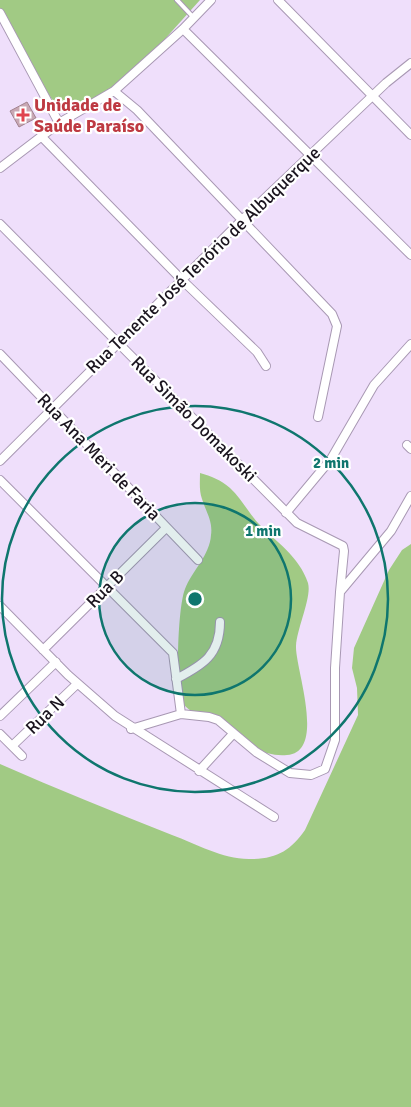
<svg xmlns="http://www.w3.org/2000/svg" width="411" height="1107" viewBox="0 0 411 1107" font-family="Signika,sans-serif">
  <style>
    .green { fill: #a1ca84 }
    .building { fill: #c9a8b4; stroke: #a1828e }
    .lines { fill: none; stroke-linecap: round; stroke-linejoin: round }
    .service-casing { stroke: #a898b3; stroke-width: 6 }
    .minor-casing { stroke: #a898b3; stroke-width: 10 }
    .service { stroke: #fff; stroke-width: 4 }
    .minor { stroke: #fff; stroke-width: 8 }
    .ring { fill: none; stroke: #0f766e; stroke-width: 2.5 }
    .health-dot { fill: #e0444e; stroke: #fff; stroke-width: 2 }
    .labels { text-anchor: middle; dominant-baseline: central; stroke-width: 4.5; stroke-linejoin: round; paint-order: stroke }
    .health-label { font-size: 18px; font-weight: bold; fill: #be3a42; stroke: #fff; text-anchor: start }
    .street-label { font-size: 18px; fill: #1a141e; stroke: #fff }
    .centre { fill: #0f766e; stroke: #fff; stroke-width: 2.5 }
    .ring-label { font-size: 15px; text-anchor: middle; font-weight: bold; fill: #0f766e; stroke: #fff; stroke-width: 4.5; stroke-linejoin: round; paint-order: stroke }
  </style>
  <rect width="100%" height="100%" fill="#efdffb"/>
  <path class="green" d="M 0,0 L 200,0 L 155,50 L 102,97 L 80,111 L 66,112 L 55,104 L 0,19 Z
    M 200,473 C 211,476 221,480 230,488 C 241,498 248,512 258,523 C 276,542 299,556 308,583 C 312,597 297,628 296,646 C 295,668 327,752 287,755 C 268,757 249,747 235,736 C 227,731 221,725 213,721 C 203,715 187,713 182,701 C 175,685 178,606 185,589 C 192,571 210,555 211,535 C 213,521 206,512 202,499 C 199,491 200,482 200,473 Z
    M 411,544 L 411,1107 L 0,1107 L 0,764 C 57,789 114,812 172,835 C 197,844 224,860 251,859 C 277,859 291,850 305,830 L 358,715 L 357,688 L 352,668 L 354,648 L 389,570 L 402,550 Z"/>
  <path class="building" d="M 27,102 L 36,118 L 19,127 L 10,111 Z"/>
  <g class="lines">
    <g class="service-casing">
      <path id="service" d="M 177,0 L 194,18"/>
    </g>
    <g class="minor-casing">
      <path id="minor" d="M 278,0 L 411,135
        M 0,13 L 59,123
        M 183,29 L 411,255
        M 114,91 L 137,110 L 332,314 L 337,326 L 318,417
        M 41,136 L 182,280 L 257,352 L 266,366
        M 0,168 L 59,123 L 114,91 L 183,29 L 211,0
        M 0,224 L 297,523 L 343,546 L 344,551 L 340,592
        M 0,354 L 198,560
        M 407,445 L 411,449
        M 0,461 L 242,220 L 386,83 L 411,63
        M 0,480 L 173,653 L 181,714
        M 286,513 L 331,459 L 374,385 L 411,344
        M 0,606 L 68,675 L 115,716 L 274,817
        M 43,650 L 166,528
        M 176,679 C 203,665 220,655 220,622
        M 0,716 L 56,662
        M 131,729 L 181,714 L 209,717 L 218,720 L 256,752 L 290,773 L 311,775 L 325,769 L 335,740 L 335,668 L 340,592 L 391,531 L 411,496
        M 0,734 L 22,756
        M 12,746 L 77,684
        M 199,771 L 232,735"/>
    </g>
    <use href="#service" class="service"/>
    <use href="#minor" class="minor"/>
  </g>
  <circle cx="195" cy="599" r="96" fill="#0f766e" fill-opacity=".12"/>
  <g class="ring">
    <circle cx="195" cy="599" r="96"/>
    <circle cx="195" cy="599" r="193"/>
  </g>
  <path class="health-dot" d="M20.5 107.5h5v5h5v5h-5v5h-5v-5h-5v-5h5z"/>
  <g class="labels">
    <g class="health-label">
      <text x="34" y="105">Unidade de<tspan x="34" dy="21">Saúde Paraíso</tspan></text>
    </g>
    <g class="street-label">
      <text transform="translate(203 260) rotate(-44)">Rua Tenente José Tenório de Albuquerque</text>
      <text transform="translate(194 419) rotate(45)">Rua Simão Domakoski</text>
      <text transform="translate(99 457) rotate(46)">Rua Ana Meri de Faria</text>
      <text transform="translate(105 589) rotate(-45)">Rua B</text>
      <text transform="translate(45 715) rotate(-44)">Rua N</text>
    </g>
  </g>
  <circle cx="195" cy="599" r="8" class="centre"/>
  <g class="ring-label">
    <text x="331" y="468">2 min</text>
    <text x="263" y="536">1 min</text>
  </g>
</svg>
